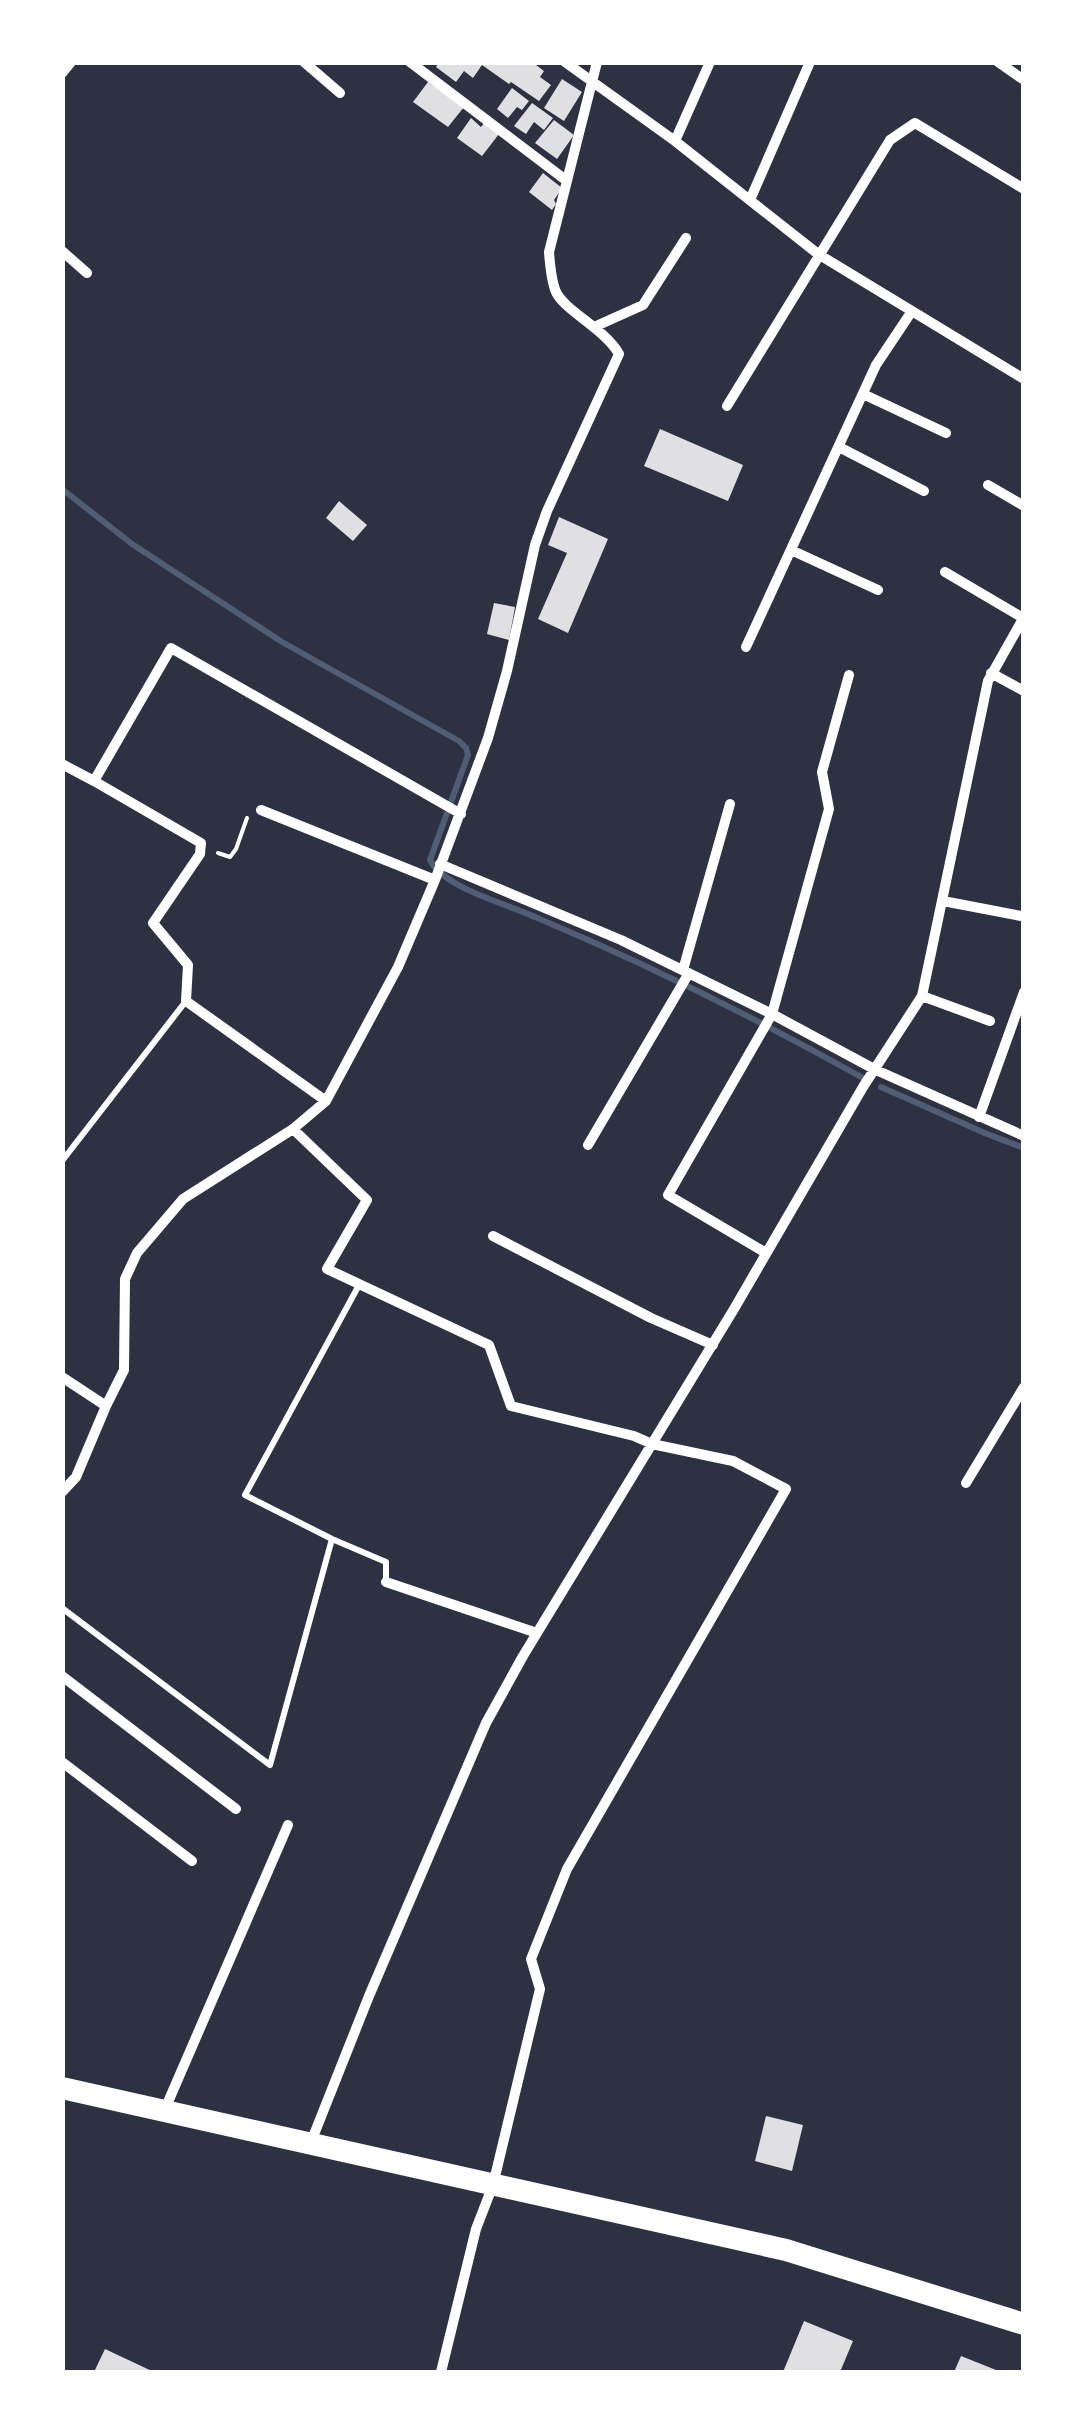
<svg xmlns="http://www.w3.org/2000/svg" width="1086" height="2435" viewBox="0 0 1086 2435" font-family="Manrope,sans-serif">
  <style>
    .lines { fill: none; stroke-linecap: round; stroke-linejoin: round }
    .stream { stroke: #4f5d75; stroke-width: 6 }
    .building { fill: #e0e0e3 }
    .path { stroke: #fff; stroke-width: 4 }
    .service { stroke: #fff; stroke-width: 6 }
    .minor { stroke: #fff; stroke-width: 10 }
    .trunk { stroke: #fff; stroke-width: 22 }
  </style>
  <rect width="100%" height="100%" fill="#2d3142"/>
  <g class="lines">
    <path class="stream" d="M 62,489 L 132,544 L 282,642 L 459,741 L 466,748 L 468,755 L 430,860 C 444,887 500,902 528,914 C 643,962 754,1017 863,1078
      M 881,1087 L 987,1134 L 1024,1148"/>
  </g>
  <path class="building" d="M 439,62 L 532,62 L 544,71 L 540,77 L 551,85 L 539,101 L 511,82 L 509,84 L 482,65 L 473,78 L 464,71 L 456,82 L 436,67 Z
    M 562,79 L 582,92 L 564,121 L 544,108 Z
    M 428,82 L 464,107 L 448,127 L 413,102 Z
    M 512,88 L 529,101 L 522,110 L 517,107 L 508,118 L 497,109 Z
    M 532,103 L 553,118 L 544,130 L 534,122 L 526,134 L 514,126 Z
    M 471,118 L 481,127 L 484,123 L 499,134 L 482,156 L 457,138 Z
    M 554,120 L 574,135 L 557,159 L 535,143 Z
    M 543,173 L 562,188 L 554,200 L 556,204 L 552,210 L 529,192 Z
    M 660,429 L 743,465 L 728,501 L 644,466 Z
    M 339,501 L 367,525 L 353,541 L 326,518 Z
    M 559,517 L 608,539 L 568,633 L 538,619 L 567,553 L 548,545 Z
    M 494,603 L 515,607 L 509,640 L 487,634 Z
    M 766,2116 L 803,2125 L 792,2171 L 755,2161 Z
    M 804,2321 L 853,2341 L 840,2372 L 783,2372 Z
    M 105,2349 L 154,2372 L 94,2372 Z
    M 961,2356 L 1001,2372 L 954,2372 Z"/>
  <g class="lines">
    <path class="path" d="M 218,853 L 230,857 L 236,849 L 247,818"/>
    <path class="service" d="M 62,1161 L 186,1001
      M 359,1285 L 245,1495 L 332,1539 L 386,1562 L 386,1582
      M 62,1608 L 270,1765 L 332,1539"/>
    <path class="minor" d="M 304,62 L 340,93
      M 410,62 L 567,181
      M 565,62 L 675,141 L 818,254 L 1024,379
      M 998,62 L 1024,80
      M 62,73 L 71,62
      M 675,141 L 710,62
      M 750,200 L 810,62
      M 62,251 L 87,273
      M 594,327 L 643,305 L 686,238
      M 863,394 L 946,433
      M 727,406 L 890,140 L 915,123 L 1024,189
      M 839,447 L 924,491
      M 988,485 L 1024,506
      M 791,550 L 878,590
      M 945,572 L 1023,618
      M 746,647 L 876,365 L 912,311
      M 991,673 L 1024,691
      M 62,764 L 94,781 L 171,648 L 461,814
      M 94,781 L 201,843 L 200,854 L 153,923 L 188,965 L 186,1001 L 326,1101
      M 261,810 L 435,880
      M 440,864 L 621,940 L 772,1014 L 876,1070 L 1024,1136
      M 943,901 L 1021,916
      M 683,970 L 730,804
      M 922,996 L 990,1021
      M 979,1117 L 1024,992
      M 293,1129 L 367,1200 L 327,1269 L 489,1345 L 511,1406 L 634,1436 L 652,1444 L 733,1461 L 786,1489 L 567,1869 L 531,1959 L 540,1989 L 493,2185 L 476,2229 L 441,2372
      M 588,1145 L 689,973
      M 493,1236 L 651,1318 L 713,1345
      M 766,1253 L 668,1195 L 772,1014 L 829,809 L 822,772 L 849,675
      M 62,1377 L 106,1406
      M 966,1483 L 1024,1387
      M 62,1492 L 76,1477 L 106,1406 L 124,1370 L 125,1279 L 137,1253 L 183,1199 L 293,1129 L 326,1101 L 398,967 L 435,880 L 488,738 L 507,671 L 535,545 L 547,511 L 619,354 C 605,329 565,311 556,292 C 551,280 550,265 549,252 L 597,62
      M 386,1582 L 537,1633
      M 62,1676 L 236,1809
      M 62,1762 L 192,1861
      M 165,2109 L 288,1825
      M 311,2142 L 369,1996 L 486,1723 L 523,1656 L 734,1309 L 863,1087 L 922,996 L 988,681 L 1024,617"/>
    <path class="trunk" d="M 62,2088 L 786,2250 L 1024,2324"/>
  </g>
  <rect width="1086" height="2435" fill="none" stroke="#ffffff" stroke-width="130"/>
</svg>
